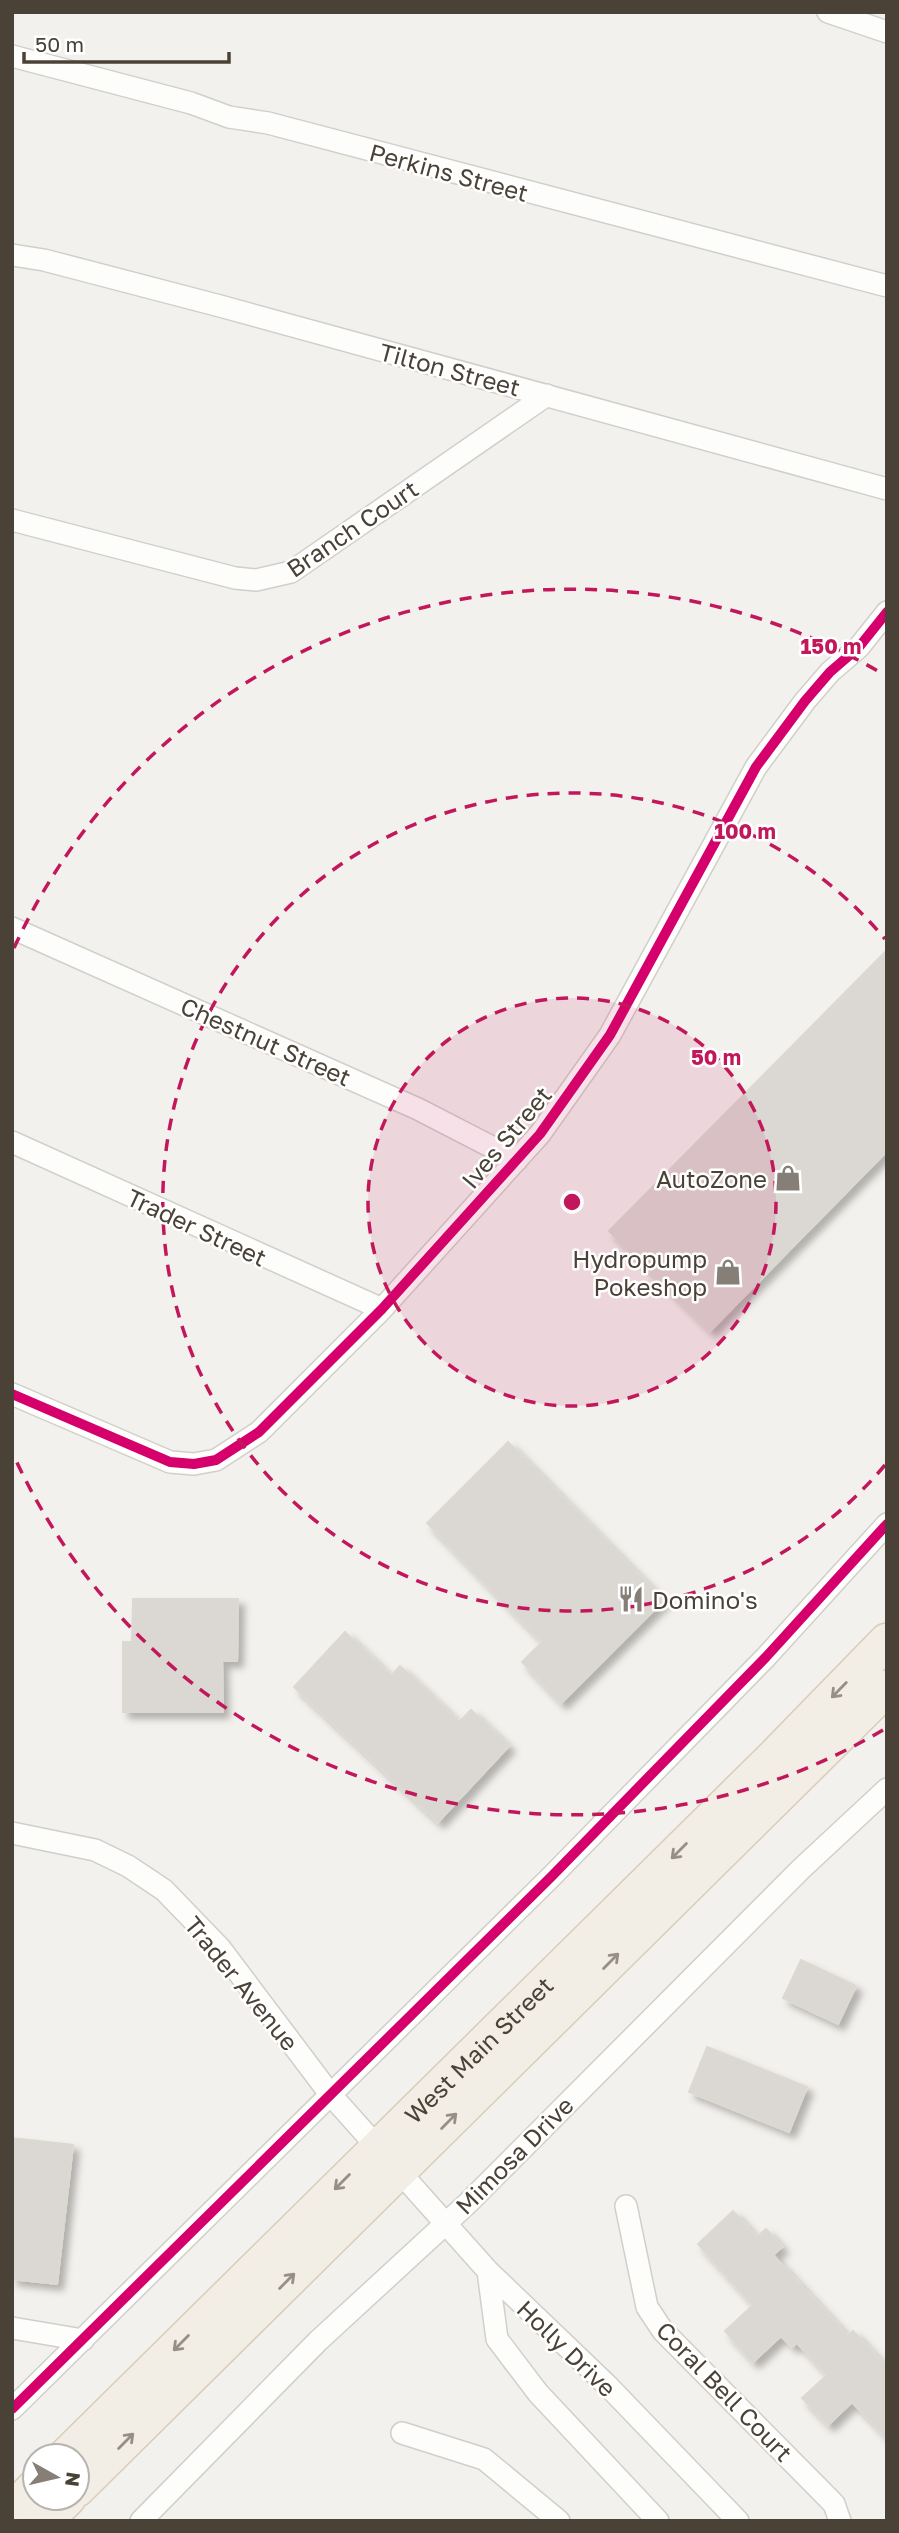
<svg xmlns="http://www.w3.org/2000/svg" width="899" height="2533" viewBox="0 0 899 2533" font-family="'Golos Text',sans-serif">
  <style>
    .building { fill: #dbd8d3; stroke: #dcd8d2; stroke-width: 2; filter: url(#shadow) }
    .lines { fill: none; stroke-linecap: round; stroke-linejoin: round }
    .street-casing { stroke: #d1cfca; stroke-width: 24 }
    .primary-casing { stroke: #d7cdb8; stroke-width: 38 }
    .street { stroke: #fdfdfc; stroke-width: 21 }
    .primary { stroke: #f2eee5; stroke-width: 35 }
    .cycleway-casing { stroke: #fff; stroke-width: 15 }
    .cycleway { stroke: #d6006c; stroke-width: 10 }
    .oneway { stroke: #968f85 }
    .ring { fill: none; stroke: #c2185b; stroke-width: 3.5; stroke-dasharray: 12 9 }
    .labels { text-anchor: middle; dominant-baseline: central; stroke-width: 5; stroke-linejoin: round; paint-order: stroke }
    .street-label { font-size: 24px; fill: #4b4237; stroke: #fff }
    .poi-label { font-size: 24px; fill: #4b4237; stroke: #fff; text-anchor: end }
    .centre { fill: #c2185b; stroke: #fff; stroke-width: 3.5 }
    .ring-label { font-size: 21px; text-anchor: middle; font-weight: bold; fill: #c2185b; stroke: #fff; stroke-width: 5; stroke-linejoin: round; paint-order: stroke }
  </style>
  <defs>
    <filter id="shadow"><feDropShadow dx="6" dy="6" stdDeviation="3.5" flood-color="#0004"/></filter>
  </defs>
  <rect width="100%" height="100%" fill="#f3f1ed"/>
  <path class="building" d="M 887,950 L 887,1151 L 710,1331 L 609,1231 Z
    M 508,1442 L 664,1600 L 561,1703 L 522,1662 L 542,1642 L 427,1523 Z
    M 133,1599 L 238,1599 L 237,1661 L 222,1661 L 223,1712 L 123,1712 L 123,1642 L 132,1642 Z
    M 345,1632 L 391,1676 L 400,1666 L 459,1722 L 471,1710 L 509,1746 L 438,1822 L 294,1687 Z
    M 801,1960 L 856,1986 L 838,2024 L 783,1998 Z
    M 707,2047 L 807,2087 L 789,2132 L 689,2092 Z
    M 12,2138 L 73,2145 L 57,2284 L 12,2279 Z
    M 733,2211 L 757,2237 L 766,2229 L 782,2247 L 773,2255 L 848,2336 L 853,2331 L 887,2367 L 887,2438 L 852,2402 L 828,2425 L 802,2398 L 827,2375 L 797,2343 L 792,2347 L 781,2336 L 753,2362 L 725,2331 L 753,2305 L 698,2244 Z"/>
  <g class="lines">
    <g class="street-casing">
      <path id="street" d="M 828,12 L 887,32
        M 12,56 L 191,103 L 229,117 L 268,123 L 887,286
        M 12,255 L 44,260 L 220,306 L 887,489
        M 12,520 L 235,578 L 256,580 L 291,572 L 547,395
        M 12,928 L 418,1109 L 517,1160
        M 12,1142 L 382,1309
        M 12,1394 L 170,1462 L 194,1464 L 216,1460 L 259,1432 L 382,1309 L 540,1134 L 610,1035 L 756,767 L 805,701 L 830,672 L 859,647 L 887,612
        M 12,1833 L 95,1850 L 128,1866 L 164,1890 L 220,1948 L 330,2094 L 488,2271 L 608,2386 L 738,2521
        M 626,2206 L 647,2307 L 663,2331 L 834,2504 L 840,2521
        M 488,2271 L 497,2339 L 538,2393 L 658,2521
        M 12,2328 L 83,2340
        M 12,2409 L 551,1877 L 766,1657 L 887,1524
        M 402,2433 L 484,2459 L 559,2521
        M 141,2521 L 318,2341 L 468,2203 L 801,1869 L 887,1789"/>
    </g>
    <g class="primary-casing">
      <g id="primary">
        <path id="s1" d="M 66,2456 L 775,1756 L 887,1641"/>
        <path d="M 77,2489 L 887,1688"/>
        <path d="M 12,2510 L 35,2487"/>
        <path d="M 45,2521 L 68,2498"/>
      </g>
    </g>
    <use href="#street" class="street"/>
    <use href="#primary" class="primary"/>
    <g class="cycleway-casing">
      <path id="cycleway" d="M 12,1394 L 170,1462 L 194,1464 L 216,1460 L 259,1432 L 382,1309 L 540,1134 L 610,1035 L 756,767 L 805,701 L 830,672 L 859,647 L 887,612
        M 12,2409 L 551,1877 L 766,1657 L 887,1524"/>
    </g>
    <use href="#cycleway" class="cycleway"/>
  </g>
  <defs><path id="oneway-shaft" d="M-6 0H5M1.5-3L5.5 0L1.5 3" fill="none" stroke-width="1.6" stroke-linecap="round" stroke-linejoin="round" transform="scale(1.75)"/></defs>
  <g class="oneway">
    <use href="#oneway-shaft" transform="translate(839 1690) rotate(134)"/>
    <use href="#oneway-shaft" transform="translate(679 1851) rotate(135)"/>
    <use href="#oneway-shaft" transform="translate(611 1961) rotate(-45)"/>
    <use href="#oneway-shaft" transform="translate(449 2121) rotate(-45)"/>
    <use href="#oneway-shaft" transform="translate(342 2182) rotate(135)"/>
    <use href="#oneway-shaft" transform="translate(287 2281) rotate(-45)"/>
    <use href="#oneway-shaft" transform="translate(181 2343) rotate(135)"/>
    <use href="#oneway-shaft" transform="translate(126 2441) rotate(-45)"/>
  </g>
  <circle cx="572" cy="1202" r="204" fill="#c2185b" fill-opacity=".12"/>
  <g class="ring">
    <circle cx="572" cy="1202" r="204"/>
    <path d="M885 1465A409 409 0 1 1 885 939"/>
    <path d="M883 1730A613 613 0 0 1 14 1456M14 948A613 613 0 0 1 883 674"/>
  </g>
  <defs>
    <g id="shop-bare" transform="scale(2.1)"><path d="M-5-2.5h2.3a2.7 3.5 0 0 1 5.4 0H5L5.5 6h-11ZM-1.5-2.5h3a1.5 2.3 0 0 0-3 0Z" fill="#867f77" stroke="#fff" stroke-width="2.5" paint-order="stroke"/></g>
    <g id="restaurant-bare" transform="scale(2.1)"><path d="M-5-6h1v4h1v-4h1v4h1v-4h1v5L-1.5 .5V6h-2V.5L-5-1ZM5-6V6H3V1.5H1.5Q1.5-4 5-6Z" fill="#867f77" stroke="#fff" stroke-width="2.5" paint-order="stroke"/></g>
  </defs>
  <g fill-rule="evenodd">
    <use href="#shop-bare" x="788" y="1178"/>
    <use href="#shop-bare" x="728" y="1272"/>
    <use href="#restaurant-bare" x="631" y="1599"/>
  </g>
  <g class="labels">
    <g class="street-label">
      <text transform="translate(449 172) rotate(15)">Perkins Street</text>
      <text transform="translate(450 369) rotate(15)">Tilton Street</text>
      <text transform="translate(352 528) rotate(-34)">Branch Court</text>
      <text transform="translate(266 1041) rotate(24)">Chestnut Street</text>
      <text transform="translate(506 1137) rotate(-50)">Ives Street</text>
      <text transform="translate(197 1227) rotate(25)">Trader Street</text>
      <text transform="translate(242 1983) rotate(51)">Trader Avenue</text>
      <text stroke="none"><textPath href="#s1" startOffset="579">West Main Street</textPath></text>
      <text transform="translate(514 2155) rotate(-45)">Mimosa Drive</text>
      <text transform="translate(567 2348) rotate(44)">Holly Drive</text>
      <text transform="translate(725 2391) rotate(46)">Coral Bell Court</text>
    </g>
    <g class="poi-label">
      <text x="767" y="1178">AutoZone</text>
      <text x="707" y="1258">Hydropump<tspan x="707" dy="28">Pokeshop</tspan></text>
      <text x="652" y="1599" text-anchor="start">Domino's</text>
    </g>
  </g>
  <circle cx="572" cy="1202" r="10" class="centre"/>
  <g class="ring-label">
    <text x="831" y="654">150 m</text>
    <text x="745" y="839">100 m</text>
    <text x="716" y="1065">50 m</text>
  </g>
  <rect width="899" height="2533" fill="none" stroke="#4b4237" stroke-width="28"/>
  <g transform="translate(56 2477) rotate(98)"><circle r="33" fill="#ffffff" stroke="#b7b3af" stroke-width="2"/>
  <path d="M0-5L12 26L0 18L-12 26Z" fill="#867f77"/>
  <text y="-10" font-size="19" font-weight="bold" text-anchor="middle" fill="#4b4237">N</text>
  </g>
  <path d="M24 52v10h205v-10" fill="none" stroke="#4b4237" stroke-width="3.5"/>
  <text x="35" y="52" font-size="21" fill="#4b4237" stroke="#ffffff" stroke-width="5" paint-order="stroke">50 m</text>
</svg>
